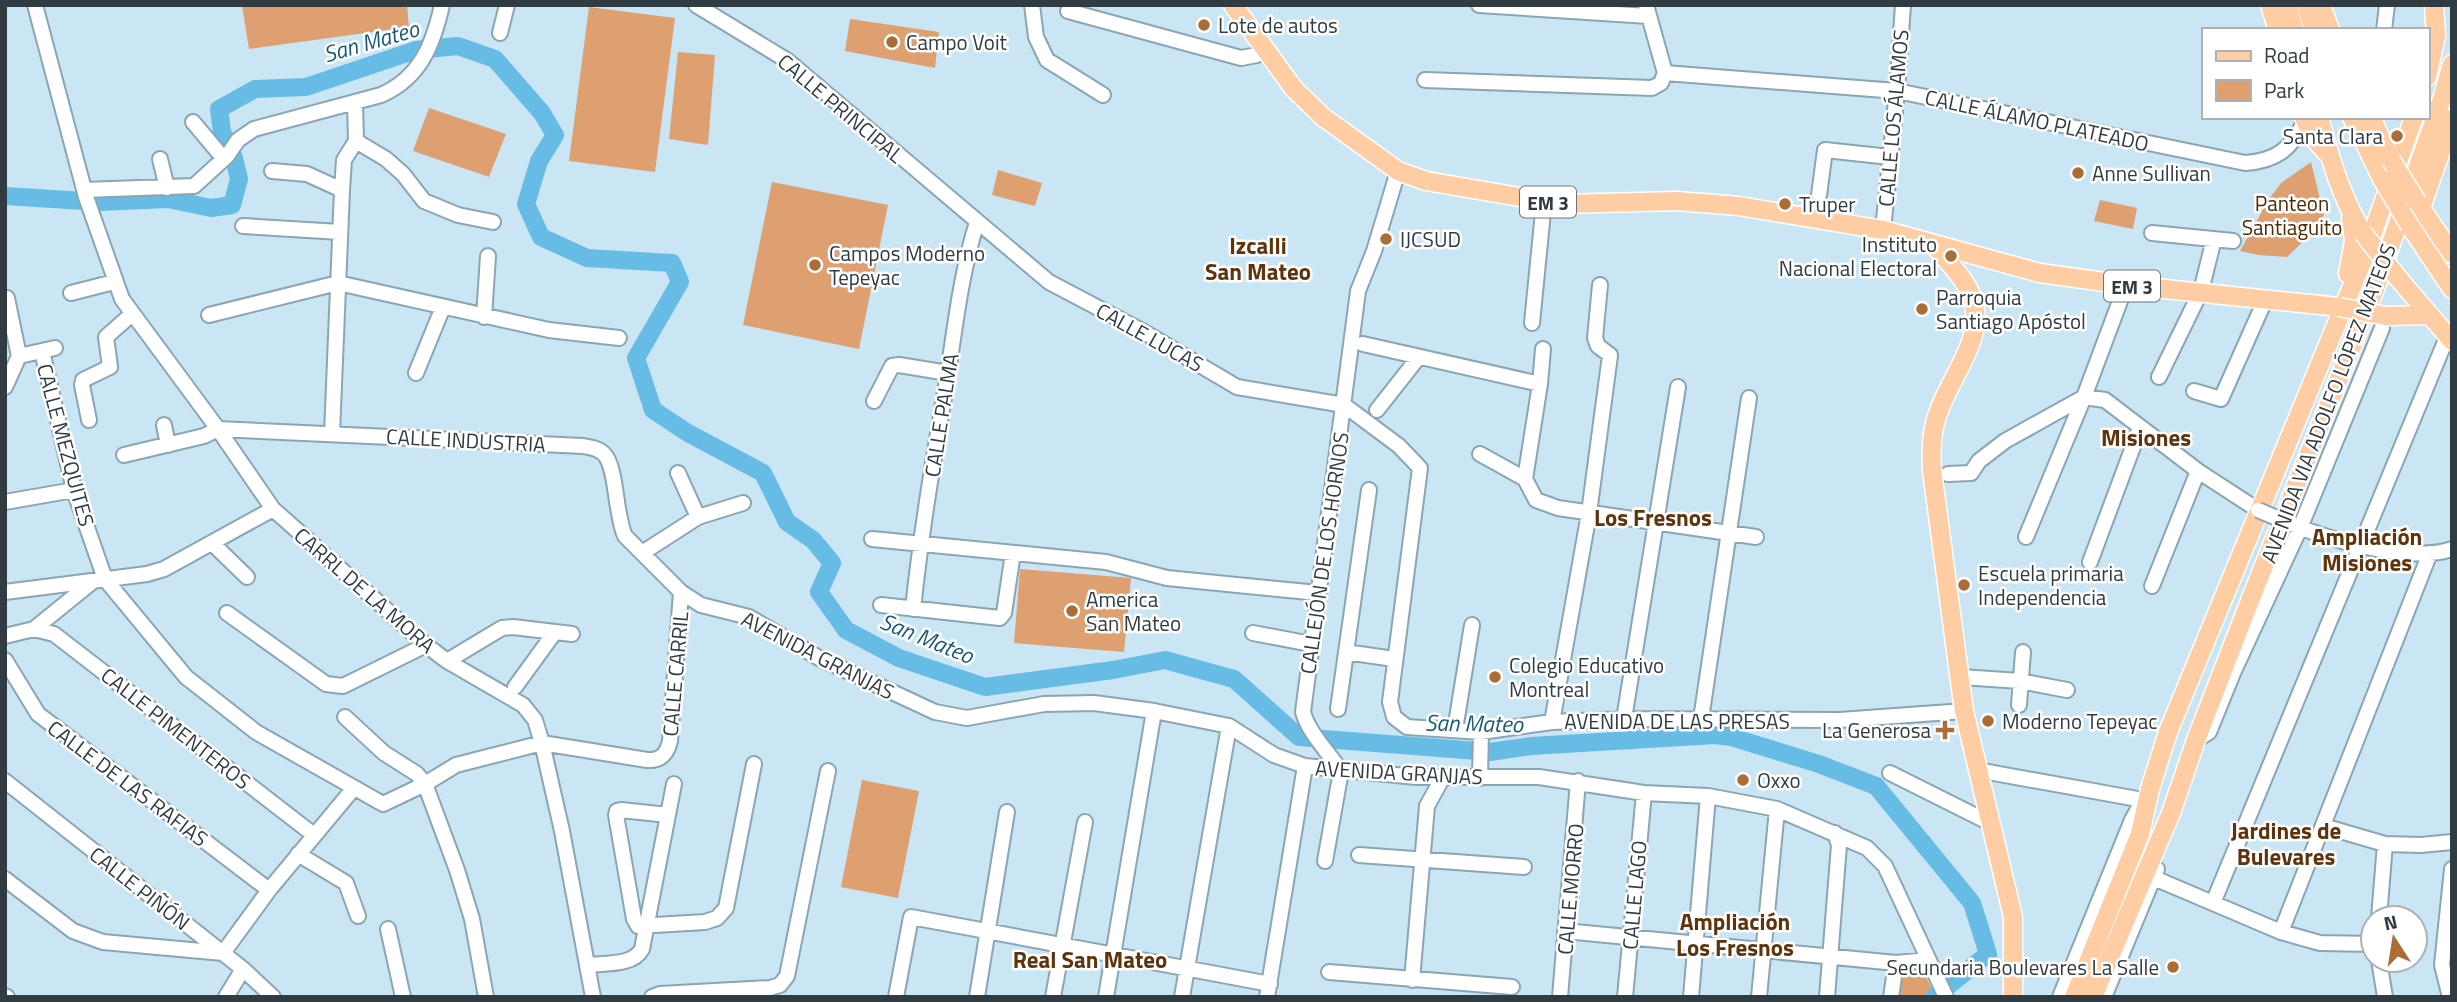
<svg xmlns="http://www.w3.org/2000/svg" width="2457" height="1002" viewBox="0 0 2457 1002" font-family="'Titillium Web',sans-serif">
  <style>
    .green { fill: #dea070 }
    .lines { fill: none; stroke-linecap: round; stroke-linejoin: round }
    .river { stroke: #67bce6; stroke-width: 18 }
    .minor-casing { stroke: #8ba5b3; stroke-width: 18 }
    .major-casing { stroke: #fff; stroke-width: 21 }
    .minor { stroke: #fff; stroke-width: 14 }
    .major { stroke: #fecda4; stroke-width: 18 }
    .minor-bridge-casing { stroke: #8ba5b3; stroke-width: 18; stroke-linecap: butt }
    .major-bridge-casing { stroke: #fff; stroke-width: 21; stroke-linecap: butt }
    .minor-bridge { stroke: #fff; stroke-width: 14 }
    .major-bridge { stroke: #fecda4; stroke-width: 18 }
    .poi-dot { fill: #ac6c35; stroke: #fff; stroke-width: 2.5 }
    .labels { text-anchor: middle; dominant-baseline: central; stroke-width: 5; stroke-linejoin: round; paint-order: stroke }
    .shield { fill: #fff; stroke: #6f767b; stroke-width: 2 }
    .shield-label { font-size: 19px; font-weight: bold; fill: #313c42 }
    .poi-label { font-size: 21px; fill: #313c42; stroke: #fff; text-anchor: start }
    .street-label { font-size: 21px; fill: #313c42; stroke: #fff }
    .park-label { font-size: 21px; fill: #522800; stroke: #fff }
    .water-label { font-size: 23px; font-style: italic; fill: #175a77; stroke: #fff }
    .neighbourhood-label { font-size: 23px; font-weight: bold; fill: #5f340c; stroke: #fff }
  </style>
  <rect width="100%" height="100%" fill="#cae5f4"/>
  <path class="green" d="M 242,5 L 407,5 L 409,27 L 249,49 Z
    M 589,7 L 675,18 L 655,172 L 569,161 Z
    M 850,19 L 939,32 L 935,68 L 845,51 Z
    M 678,52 L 715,55 L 708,145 L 669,139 Z
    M 429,108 L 506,134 L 489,177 L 413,151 Z
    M 2311,162 L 2324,215 L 2313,232 L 2287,257 L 2259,255 L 2240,251 L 2269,199 L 2281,183 Z
    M 998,170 L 1042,183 L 1035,206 L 992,195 Z
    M 772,182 L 888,205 L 859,349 L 743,325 Z
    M 2100,200 L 2137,208 L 2133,229 L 2094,221 Z
    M 1020,569 L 1131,578 L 1124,652 L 1014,643 Z
    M 862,780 L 919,791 L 898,898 L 841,887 Z
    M 1900,970 L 1923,971 L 1934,993 L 1930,997 L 1897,997 Z"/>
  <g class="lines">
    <path class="river" d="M 5,196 L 100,202 L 168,199 L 211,208 L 232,205 L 239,179 L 234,158 L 222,132 L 219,109 L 255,89 L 306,87 L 416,50 L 458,46 L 495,59 L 542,113 L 555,135 L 539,161 L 526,204 L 541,237 L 587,258 L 672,263 L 680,282 L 636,358 L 653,410 L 688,433 L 763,473 L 787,522 L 813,540 L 832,563 L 819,592 L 846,630 L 899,658 L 985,687 L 1113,670 L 1165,660 L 1234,679 L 1299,737 L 1490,752 L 1531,746 L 1715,735 L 1731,737 L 1819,764 L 1876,786 L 1972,903 L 1988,954 L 1934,997"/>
    <g class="minor-casing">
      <path id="minor" d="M 35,5 L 86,197 L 122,299 L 218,429 L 273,509 L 426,645 L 447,661 L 523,705 L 535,720 L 542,743 L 562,831 L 593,997
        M 696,5 L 788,61 L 1049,282 L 1144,332 L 1237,387 L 1344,405 L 1399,446 L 1420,468 L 1390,702 L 1394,717 L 1407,727 L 1481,732 L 1552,722 L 1624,719 L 1840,720 L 1964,711
        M 1032,5 L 1036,37 L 1047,60 L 1103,95
        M 1479,5 L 1648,16
        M 1068,11 L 1241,58 L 1257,55 L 1265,49
        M 2384,30 L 2387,5
        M 500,33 L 507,5
        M 1665,73 L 1897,91 L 2245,163 C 2276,161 2292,149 2305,120
        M 1425,80 L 1652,88 L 1661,83 L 1665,73 L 1646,5
        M 193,122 L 224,159
        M 356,141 L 386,159 L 403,174 L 424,201 L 458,215 L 493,222
        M 160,159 L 167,188
        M 272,171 L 307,174 L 342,190
        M 84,190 L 194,186 L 227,156 L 238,140 L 254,129 L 381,95 C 420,78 433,45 442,5
        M 1819,195 L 1825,150 L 1890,157
        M 243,226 L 340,232
        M 1883,230 L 1897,91 L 1903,5
        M 2152,233 L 2233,241
        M 71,293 L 114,282
        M 7,298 L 19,356
        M 209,315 L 338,283 L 549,330 L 619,338
        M 484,317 L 488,256
        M 1532,323 L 1544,202
        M 1363,344 L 1540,384
        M 1543,349 L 1540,384 L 1525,479 L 1536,500 L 1558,508 L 1756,537
        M 42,351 L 74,490 L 105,579 L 186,677 L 256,732 L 383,804 L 425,784 L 456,765 L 542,743 L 647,760 C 661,761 667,754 670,741 L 681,592
        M 19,356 L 55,348
        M 416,373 L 443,307
        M 2159,377 L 2201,291 L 2214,239
        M 5,387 L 19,356
        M 2194,391 L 2221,399 L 2266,298
        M 874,401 L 892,366 L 899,365 L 948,373
        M 1377,410 L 1418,358
        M 89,420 L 82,385 L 83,380 L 110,367 L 106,337 L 132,314
        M 164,425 L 168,445
        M 332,434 L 342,190 L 344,160 L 356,141 L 355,103
        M 1480,454 L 1525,479
        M 124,455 L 204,436 L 218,429 L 583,446 C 590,447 598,448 604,454 C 617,467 615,515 625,536 L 681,592 L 701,605 L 749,617 L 819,658 L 935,712 L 967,718 L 1044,704 L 1094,703 L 1154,711 L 1229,726 L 1274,755 L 1305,766 L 1416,777 L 1539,777 L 1644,793 L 1708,796 L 1777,809 L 1867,848 L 1885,866 L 1946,997
        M 678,473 L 698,517
        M 1948,474 L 1971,473 L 1979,461 L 2005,441 L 2084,397 L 2105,400 L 2198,471 L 2258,510
        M 5,502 L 74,490
        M 2292,524 C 2332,541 2411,563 2452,549
        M 2026,537 L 2084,397 L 2126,285
        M 872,539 L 1106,562 L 1167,578 L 1318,593
        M 212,543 L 247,577
        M 642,553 L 698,517 L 743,503
        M 2090,562 L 2140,428
        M 2152,586 L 2198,471
        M 5,592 L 147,574 L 164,569 L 273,509
        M 881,605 L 1000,618 L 1004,613 L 1013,553
        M 913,609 C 921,532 934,456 947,380 C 955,327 961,273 977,222
        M 227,613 L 326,684 L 343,686 L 426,645
        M 34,629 L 54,634 L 314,835
        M 1253,633 L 1311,644
        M 5,636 L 34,629 L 92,582
        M 1346,652 L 1394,659
        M 5,660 L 38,714 L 269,890
        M 447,661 L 502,628 L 513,627 L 572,634
        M 1961,677 L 2020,681 L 2067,690
        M 515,687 L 555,632
        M 2019,705 L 2023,652
        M 1338,709 L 1369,490
        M 345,717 L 384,753 L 417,774 L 425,784 L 457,870 L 472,919 L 486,997
        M 1624,719 L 1678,387
        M 1701,719 L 1749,398
        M 1552,722 L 1589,513 L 1609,363 L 1610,355 L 1598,346 L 1595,338 L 1600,285
        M 1455,730 L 1472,625
        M 2196,740 L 2209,732 L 2233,673 L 2300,528 L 2382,328
        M 1977,770 L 2143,800
        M 1890,773 L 1990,823
        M 1480,778 L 1481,732
        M 5,781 L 243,969 L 273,997
        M 668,815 L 621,810 L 617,811 L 616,815 L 634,919 L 638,926 L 705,922 L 717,918 L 726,908 L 754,764
        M 2323,826 L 2385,844 L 2421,845 L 2452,842
        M 298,854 L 346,883 L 358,916
        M 1359,855 L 1524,867
        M 1325,861 L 1341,771 C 1329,753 1308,732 1303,712 L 1358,291 L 1374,251 L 1398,171
        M 2154,878 L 2281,932 L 2320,943 L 2373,944
        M 5,879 L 73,931 L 103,942 L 223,953 L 269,890 L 354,788
        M 2213,903 L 2447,337
        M 2379,918 L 2385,844
        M 388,929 L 403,997
        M 1565,931 L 1896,963 L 1928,960
        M 2281,932 L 2430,553
        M 2379,960 L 2385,997
        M 587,965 C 605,963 633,966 642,949 L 674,784
        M 1329,972 L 1512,987
        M 1412,980 L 1427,806 L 1443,777
        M 5,996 L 7,997
        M 226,997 L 243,969
        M 652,997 L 660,994 L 770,988 L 780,985 L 787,976 L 828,771
        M 896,997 L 911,917 L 1270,984
        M 977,997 L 1007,812
        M 1053,997 L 1085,822
        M 1106,997 L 1154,711
        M 1182,997 L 1229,726
        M 1267,997 L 1305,766
        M 1560,997 L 1578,781
        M 1625,997 L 1644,793
        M 1691,997 L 1708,796
        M 1759,997 L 1777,809
        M 1827,997 L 1839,845 L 1835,833
        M 1891,997 L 1896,963
        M 2060,997 L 2132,820 L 2145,796
        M 2104,997 L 2157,869
        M 2450,997 L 2442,965 L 2452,869"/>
    </g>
    <g class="major-casing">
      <path id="major" d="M 1233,5 L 1294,89 L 1323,117 L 1398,171 L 1426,181 L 1561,204 L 1677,201 L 1739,206 L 1883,230 L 2040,273 L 2126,285 L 2339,307
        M 2270,5 L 2278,30
        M 2287,5 L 2294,30
        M 2306,5 L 2314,30
        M 2321,5 L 2330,30
        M 2427,77 L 2436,36 L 2434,5
        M 2304,117 L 2311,135 L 2326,152
        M 2319,117 C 2330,157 2341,198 2363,233
        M 2352,117 L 2382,179
        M 2371,117 L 2391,160
        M 2417,202 L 2452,254
        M 2421,208 L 2452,119
        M 2410,226 L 2452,289
        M 1934,245 C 1947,261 1964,277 1972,297 C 1988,340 1945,381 1935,423 C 1931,439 1931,455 1932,471 L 1964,711 L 2013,917 L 2013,997
        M 2348,274 L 2354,241 L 2351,218
        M 2398,278 L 2452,341
        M 2386,316 L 2428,315
        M 2074,997 L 2140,834 L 2150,789 L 2168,732 L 2363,260 L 2414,117
        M 2093,997 L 2171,813 L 2196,740 L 2253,593 L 2376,286 L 2443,96 L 2452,64"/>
    </g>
    <use href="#minor" class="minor"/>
    <use href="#major" class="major"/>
    <g class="minor-bridge-casing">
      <path id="minor-bridge" d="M 2258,510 L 2291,524"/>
    </g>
    <g class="major-bridge-casing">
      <path id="major-bridge" d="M 2391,160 L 2417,202
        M 2382,179 L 2410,226
        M 2363,233 L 2398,278
        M 2339,307 L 2386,316"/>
    </g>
    <use href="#minor-bridge" class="minor-bridge"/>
    <use href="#major-bridge" class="major-bridge"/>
  </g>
  <g class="poi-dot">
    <circle cx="1204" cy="25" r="7"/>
    <circle cx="892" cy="42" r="7"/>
    <circle cx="2397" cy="136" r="7"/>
    <circle cx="2078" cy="173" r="7"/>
    <circle cx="1785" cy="204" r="7"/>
    <circle cx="1386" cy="239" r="7"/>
    <circle cx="1951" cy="256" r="7"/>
    <circle cx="815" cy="265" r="7"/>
    <circle cx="1922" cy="309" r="7"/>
    <circle cx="1964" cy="585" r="7"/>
    <circle cx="1072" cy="611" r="7"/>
    <circle cx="1495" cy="677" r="7"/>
    <circle cx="1988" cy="721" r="7"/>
    <path d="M1941.5 719.5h7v7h7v7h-7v7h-7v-7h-7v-7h7z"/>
    <circle cx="1743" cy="780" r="7"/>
    <circle cx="2173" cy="967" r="7"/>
  </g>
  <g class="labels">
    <g class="shield">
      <rect x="1520" y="186.5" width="56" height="31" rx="5"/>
      <rect x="2104" y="270.5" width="56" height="31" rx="5"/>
    </g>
    <g class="shield-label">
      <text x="1548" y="202">EM 3</text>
      <text x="2132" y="286">EM 3</text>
    </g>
    <g class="poi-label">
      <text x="1218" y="25">Lote de autos</text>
      <text x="906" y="42">Campo Voit</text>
      <text x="2383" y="136" text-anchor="end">Santa Clara</text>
      <text x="2092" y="173">Anne Sullivan</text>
      <text x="1799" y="204">Truper</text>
      <text x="1400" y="239">IJCSUD</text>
      <text x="1937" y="244" text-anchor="end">Instituto<tspan x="1937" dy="24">Nacional Electoral</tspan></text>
      <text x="829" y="253">Campos Moderno<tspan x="829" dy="24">Tepeyac</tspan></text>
      <text x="1936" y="297">Parroquia<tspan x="1936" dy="24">Santiago Apóstol</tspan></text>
      <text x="1978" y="573">Escuela primaria<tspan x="1978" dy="24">Independencia</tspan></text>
      <text x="1086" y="599">America<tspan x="1086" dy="24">San Mateo</tspan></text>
      <text x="1509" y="665">Colegio Educativo<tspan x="1509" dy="24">Montreal</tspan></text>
      <text x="2002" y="721">Moderno Tepeyac</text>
      <text x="1931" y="730" text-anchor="end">La Generosa</text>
      <text x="1757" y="780">Oxxo</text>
      <text x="2159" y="967" text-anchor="end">Secundaria Boulevares La Salle</text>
    </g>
    <g class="street-label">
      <text transform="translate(841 108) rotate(40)">CALLE PRINCIPAL</text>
      <text transform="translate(1893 118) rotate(-85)">CALLE LOS ÁLAMOS</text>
      <text transform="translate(2037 120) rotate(12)">CALLE ÁLAMO PLATEADO</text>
      <text transform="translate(1150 337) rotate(29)">CALLE LUCAS</text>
      <text transform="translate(2328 403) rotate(-69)">AVENIDA VIA ADOLFO LÓPEZ MATEOS</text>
      <text transform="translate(941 415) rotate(-81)">CALLE PALMA</text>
      <text transform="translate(466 440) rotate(3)">CALLE INDUSTRIA</text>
      <text transform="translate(66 445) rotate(75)">CALLE MEZQUITES</text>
      <text transform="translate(1324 553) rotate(-82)">CALLEJÓN DE LOS HORNOS</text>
      <text transform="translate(365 590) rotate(41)">CARRL DE LA MORA</text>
      <text transform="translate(818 655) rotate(27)">AVENIDA GRANJAS</text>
      <text transform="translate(675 674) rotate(-85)">CALLE CARRIL</text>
      <text x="1677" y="721">AVENIDA DE LAS PRESAS</text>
      <text transform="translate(176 728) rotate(38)">CALLE PIMENTEROS</text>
      <text transform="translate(1399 772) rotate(3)">AVENIDA GRANJAS</text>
      <text transform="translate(128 783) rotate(37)">CALLE DE LAS RAFIAS</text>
      <text transform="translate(140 888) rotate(38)">CALLE PIÑÓN</text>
      <text transform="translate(1570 889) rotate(-85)">CALLE MORRO</text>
      <text transform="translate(1634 895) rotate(-85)">CALLE LAGO</text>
    </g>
    <g class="park-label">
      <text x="2292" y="203">Panteon<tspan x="2292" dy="24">Santiaguito</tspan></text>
    </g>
    <g class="water-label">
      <text transform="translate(371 41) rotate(-16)">San Mateo</text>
      <text transform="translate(927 638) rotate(22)">San Mateo</text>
      <text transform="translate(1474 723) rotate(1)">San Mateo</text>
    </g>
    <g class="neighbourhood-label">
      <text x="1258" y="245">Izcalli<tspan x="1258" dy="26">San Mateo</tspan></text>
      <text x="2146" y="437">Misiones</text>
      <text x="1653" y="517">Los Fresnos</text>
      <text x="2367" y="536">Ampliación<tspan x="2367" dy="26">Misiones</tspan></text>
      <text x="2286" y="830">Jardines de<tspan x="2286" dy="26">Bulevares</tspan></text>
      <text x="1735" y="921">Ampliación<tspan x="1735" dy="26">Los Fresnos</tspan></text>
      <text x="1090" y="959">Real San Mateo</text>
    </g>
  </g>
  <rect width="2457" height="1002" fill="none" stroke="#313c42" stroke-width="14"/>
  <rect x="2202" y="28" width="228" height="91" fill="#ffffff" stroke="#adb1b3" stroke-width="2"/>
  <rect x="2216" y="51" width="35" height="10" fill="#fecda4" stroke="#adb1b3" stroke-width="2"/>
  <text x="2264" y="63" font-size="21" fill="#313c42">Road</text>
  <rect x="2216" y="80" width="35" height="21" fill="#dea070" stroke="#adb1b3" stroke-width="2"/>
  <text x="2264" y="98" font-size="21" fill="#313c42">Park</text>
  <g transform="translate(2394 939) rotate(348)"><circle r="33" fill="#ffffff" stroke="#adb1b3" stroke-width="2"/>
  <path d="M0-5L12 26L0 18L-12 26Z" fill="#ac6c35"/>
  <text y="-10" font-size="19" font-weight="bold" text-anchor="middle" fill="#313c42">N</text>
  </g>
</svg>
